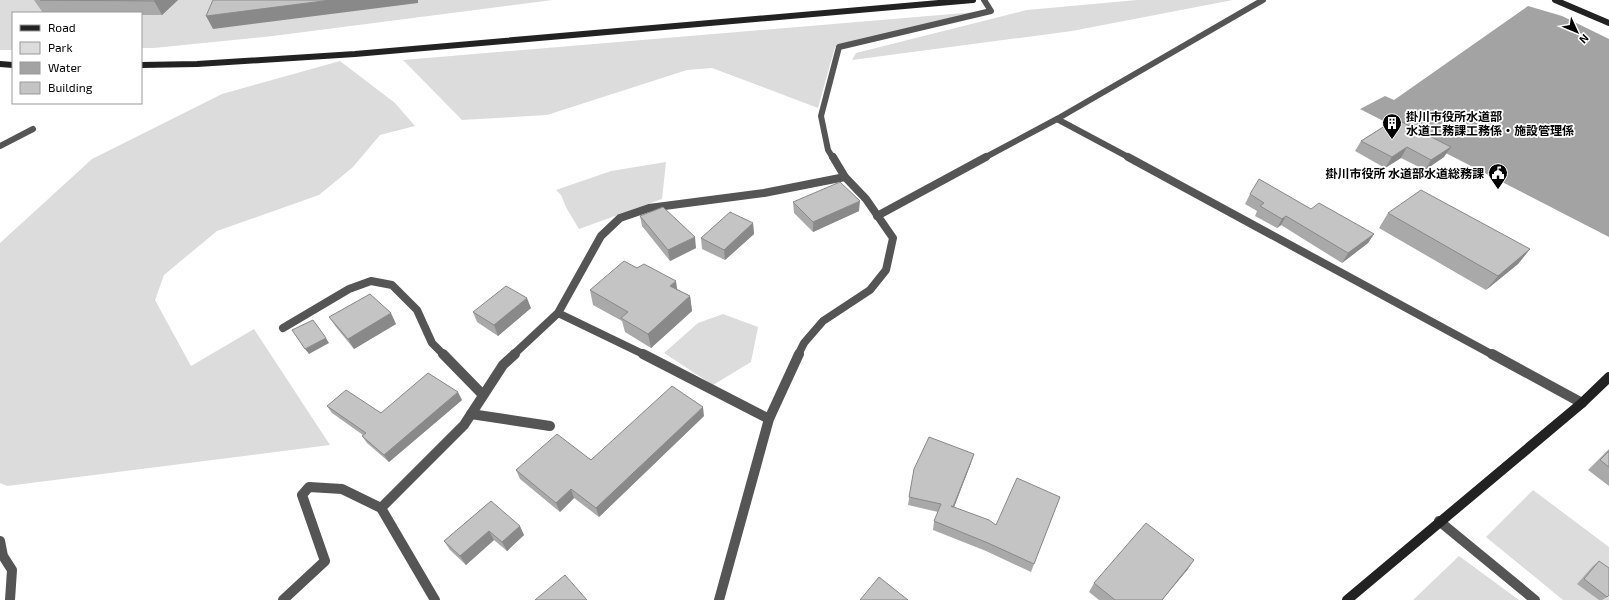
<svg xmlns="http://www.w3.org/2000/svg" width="1609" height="600" viewBox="0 0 1609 600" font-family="'Exo 2','Noto Sans JP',sans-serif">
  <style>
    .green { fill: #dcdcdc }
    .water { fill: #a3a3a3 }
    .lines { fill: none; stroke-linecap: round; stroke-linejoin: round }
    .lane-far1 { stroke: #555; stroke-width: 6 }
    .lane { stroke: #555; stroke-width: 10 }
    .street-far2 { stroke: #555; stroke-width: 6 }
    .street-far1 { stroke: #555; stroke-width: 8 }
    .street { stroke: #555; stroke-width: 10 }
    .secondary-far1 { stroke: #222; stroke-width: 6 }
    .secondary { stroke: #222; stroke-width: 10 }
    .wall { fill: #a9a9a9 }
    .shaded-wall { fill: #898989 }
    .building { fill: #c4c4c4; stroke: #898989 }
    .labels { text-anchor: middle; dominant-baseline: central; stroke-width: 3.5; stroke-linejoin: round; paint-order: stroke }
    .poi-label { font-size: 12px; font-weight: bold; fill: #000; stroke: #fff; text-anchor: start }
  </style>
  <rect width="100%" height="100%" fill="#fff"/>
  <path class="green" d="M 0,0 L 553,0 L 273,36 L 154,48 L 141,48 L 141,13 L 13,13 L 13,50 L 0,50 Z
    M 1137,0 L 1233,0 L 1072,31 L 852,60 L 856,53 L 1027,10 Z
    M 976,12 L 835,47 L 818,108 L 712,68 L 687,70 L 547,115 L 462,120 L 403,60 Z
    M 340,61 L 395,103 L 415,126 L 380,135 L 353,167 L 319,195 L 217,231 L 164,275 L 155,300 L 191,366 L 254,329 L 330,445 L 7,486 L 0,483 L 0,243 L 92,159 L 222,94 Z
    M 666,162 L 662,199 L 579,229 L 567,209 L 561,195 L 556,190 L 611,171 Z
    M 723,314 L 758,327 L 751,362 L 713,385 L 664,353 L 698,323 Z
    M 1533,490 L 1609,547 L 1609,600 L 1563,600 L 1486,537 Z
    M 1459,556 L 1519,600 L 1413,600 Z"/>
  <path class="water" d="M 1528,6 L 1562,16 L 1609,39 L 1609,237 L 1360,109 L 1385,96 L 1394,100 Z"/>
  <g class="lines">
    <path class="lane-far1" d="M 0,146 L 33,129"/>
    <path class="lane" d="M 471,414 L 550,426
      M 1439,521 L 1535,600"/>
    <path class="street-far2" d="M 1057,119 L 1130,158
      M 833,158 L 828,150 L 821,116 L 839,47 L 991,11 L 984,0
      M 984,158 L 1057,119 L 1263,0"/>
    <path class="street-far1" d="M 1128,157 L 1493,355
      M 877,216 L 986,157
      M 558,313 L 645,355
      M 283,328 L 349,289 L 371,281 L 392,285 L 417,310 L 432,343 L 444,355
      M 513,355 L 558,313 L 601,236 L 620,218 L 649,208 L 764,193 L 845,177
      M 798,355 L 804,343 L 823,321 L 870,290 L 886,270 L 893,238 L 866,199 L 845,177 L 833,157"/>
    <path class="street" d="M 443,354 L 483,395
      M 643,354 L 769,419
      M 1492,354 L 1582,403
      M 381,508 L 435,600
      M 0,541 L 3,556 L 12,570 L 10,600
      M 283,600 L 325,561 L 302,495 L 309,487 L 342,489 L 381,508 L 464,425 L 503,365 L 515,354
      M 719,600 L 769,419 L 799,354"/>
    <path class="secondary-far1" d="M 1555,0 L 1609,23
      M 0,64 L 13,65
      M 141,65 L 197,64 L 355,54 L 973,0"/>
    <path class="secondary" d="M 1347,600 L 1582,403 L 1609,377"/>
  </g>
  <path class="wall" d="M 34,0 L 178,0 L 162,15 L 141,15 L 141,13 L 43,13 Z
    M 1396,119 L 1444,157 L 1425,170 L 1401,158 L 1385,168 L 1355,151 L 1361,141 Z
    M 1250,194 L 1311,209 L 1374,234 L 1368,243 L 1342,263 L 1281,225 L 1277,228 L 1255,216 L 1257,211 L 1245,204 Z
    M 793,202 L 859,211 L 813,232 L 794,213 Z
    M 1388,213 L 1530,249 L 1518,264 L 1486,290 L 1379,228 Z
    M 640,216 L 696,248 L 670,261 L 642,226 Z
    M 753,223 L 754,234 L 725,260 L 702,249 L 701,238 Z
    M 677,289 L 690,296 L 692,311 L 651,348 L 625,332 L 622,321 L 593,305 L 590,290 Z
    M 531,308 L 498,336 L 477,322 L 473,312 Z
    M 329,317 L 396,324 L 354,349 L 336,327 Z
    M 462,400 L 389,462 L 367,443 L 362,436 L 363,435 L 332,413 L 327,406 L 381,413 Z
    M 704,416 L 599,517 L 574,498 L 560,512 L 520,479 L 516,470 L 591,460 Z
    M 1609,449 L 1609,486 L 1588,470 Z
    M 971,463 L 954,507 L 996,525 L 1060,497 L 1031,572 L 986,551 L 933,530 L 934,521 L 938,512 L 908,505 L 914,469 Z
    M 491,501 L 524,535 L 507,551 L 494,540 L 466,565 L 450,550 L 444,541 Z
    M 1599,561 L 1607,597 L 1602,600 L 1599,600 L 1577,584 L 1593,566 Z
    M 1188,569 L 1162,600 L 1099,600 L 1089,592 L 1094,583 Z"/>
  <path class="shaded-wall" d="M 156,0 L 178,0 L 162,15 L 154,1 Z
    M 331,0 L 418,0 L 418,3 L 213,29 L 206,16 Z
    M 1407,147 L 1401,158 L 1385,168 L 1392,157 Z
    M 1451,147 L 1444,157 L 1425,170 L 1431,160 Z
    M 860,201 L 859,211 L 813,232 L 813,222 Z
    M 1286,216 L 1281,225 L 1277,228 L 1282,219 Z
    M 753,223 L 754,234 L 725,260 L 724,250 Z
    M 1374,234 L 1368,243 L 1342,263 L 1348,253 Z
    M 695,237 L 696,248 L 670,261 L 668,250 Z
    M 1530,249 L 1518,264 L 1486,290 L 1498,276 Z
    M 676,281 L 678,295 L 670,286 Z
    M 690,296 L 692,311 L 651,348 L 648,334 Z
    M 527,298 L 531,308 L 498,336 L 494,325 Z
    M 391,313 L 396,324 L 354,349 L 348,339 Z
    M 326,338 L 329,343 L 309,354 L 305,349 Z
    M 458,392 L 462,400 L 389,462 L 384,455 Z
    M 703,407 L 704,416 L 599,517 L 596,508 Z
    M 974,454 L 971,463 L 951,515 L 953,507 Z
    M 571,489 L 574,498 L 560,512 L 556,503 Z
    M 520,526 L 524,535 L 507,551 L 502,542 Z
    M 489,531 L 494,540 L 466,565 L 460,556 Z
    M 1194,560 L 1188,569 L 1162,600 L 1161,600 Z"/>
  <path class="building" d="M 40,0 L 156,0 L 154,1 Z
    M 213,0 L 331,0 L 206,16 Z
    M 1396,119 L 1451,147 L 1431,160 L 1407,147 L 1392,157 L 1361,141 Z
    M 1259,179 L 1311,209 L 1319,203 L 1374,234 L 1348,253 L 1286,216 L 1282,219 L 1260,206 L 1264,203 L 1250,194 Z
    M 840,182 L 860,201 L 813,222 L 793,202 Z
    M 1421,190 L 1530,249 L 1498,276 L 1388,213 Z
    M 663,207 L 695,237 L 668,250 L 640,216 Z
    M 730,212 L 753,223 L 724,250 L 701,238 Z
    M 624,261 L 637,268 L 644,264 L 676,281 L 670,286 L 690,296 L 648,334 L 621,318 L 628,312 L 590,290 Z
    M 506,286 L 527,298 L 494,325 L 473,312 Z
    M 370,294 L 391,313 L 348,339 L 329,317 Z
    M 313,320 L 326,338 L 305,349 L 292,330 Z
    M 428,373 L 458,392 L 384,455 L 362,436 L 366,433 L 327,406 L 346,390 L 381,413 Z
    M 672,386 L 703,407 L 596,508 L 571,489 L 556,503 L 516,470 L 557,434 L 591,460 Z
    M 929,437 L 974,454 L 953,507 L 951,506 L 989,520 L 996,525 L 1017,478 L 1060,497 L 1034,564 L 988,543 L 934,521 L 941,504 L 909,497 L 914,469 Z
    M 1609,451 L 1609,467 L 1600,460 Z
    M 491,501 L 520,526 L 502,542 L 489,531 L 460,556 L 444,541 Z
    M 1146,523 L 1194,560 L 1162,600 L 1115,600 L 1094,583 Z
    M 1599,561 L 1609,568 L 1609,595 L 1607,597 L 1584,579 Z
    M 565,575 L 587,600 L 535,600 Z
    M 879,577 L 908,600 L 860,600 Z"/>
  <defs>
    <g id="building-pin" transform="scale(1)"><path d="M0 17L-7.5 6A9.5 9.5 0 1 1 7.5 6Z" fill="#000" stroke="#fff"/><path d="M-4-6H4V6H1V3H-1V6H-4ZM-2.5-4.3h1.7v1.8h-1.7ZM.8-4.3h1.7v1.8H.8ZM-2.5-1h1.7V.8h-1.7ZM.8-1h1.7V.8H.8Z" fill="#fff"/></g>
    <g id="civic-pin" transform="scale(1)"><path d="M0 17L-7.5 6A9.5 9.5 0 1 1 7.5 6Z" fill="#000" stroke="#fff"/><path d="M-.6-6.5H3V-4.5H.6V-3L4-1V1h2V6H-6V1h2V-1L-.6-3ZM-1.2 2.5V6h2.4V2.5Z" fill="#fff"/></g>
  </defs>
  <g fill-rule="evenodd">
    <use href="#building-pin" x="1392" y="123"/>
    <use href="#civic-pin" x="1498" y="173"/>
  </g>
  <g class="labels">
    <g class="poi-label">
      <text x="1406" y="116">掛川市役所水道部<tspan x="1406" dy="14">水道工務課工務係・施設管理係</tspan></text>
      <text x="1484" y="173" text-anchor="end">掛川市役所 水道部水道総務課</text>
    </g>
  </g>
  <rect x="12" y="12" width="130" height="92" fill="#ffffff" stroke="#999999"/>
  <rect x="20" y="25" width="20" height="6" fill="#222222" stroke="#999999"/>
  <text x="48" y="32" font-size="12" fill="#000000">Road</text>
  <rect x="20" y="42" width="20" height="12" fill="#dcdcdc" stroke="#999999"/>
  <text x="48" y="52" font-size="12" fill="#000000">Park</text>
  <rect x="20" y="62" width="20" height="12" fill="#a3a3a3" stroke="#999999"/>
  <text x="48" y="72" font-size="12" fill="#000000">Water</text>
  <rect x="20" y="82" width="20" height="12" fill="#c4c4c4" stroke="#999999"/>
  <text x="48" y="92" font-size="12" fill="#000000">Building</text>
  <g transform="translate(1577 32) rotate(134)" stroke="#ffffff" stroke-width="3" paint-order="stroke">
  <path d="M0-3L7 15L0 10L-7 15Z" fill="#000000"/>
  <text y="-6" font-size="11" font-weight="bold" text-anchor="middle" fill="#000000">N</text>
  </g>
</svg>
